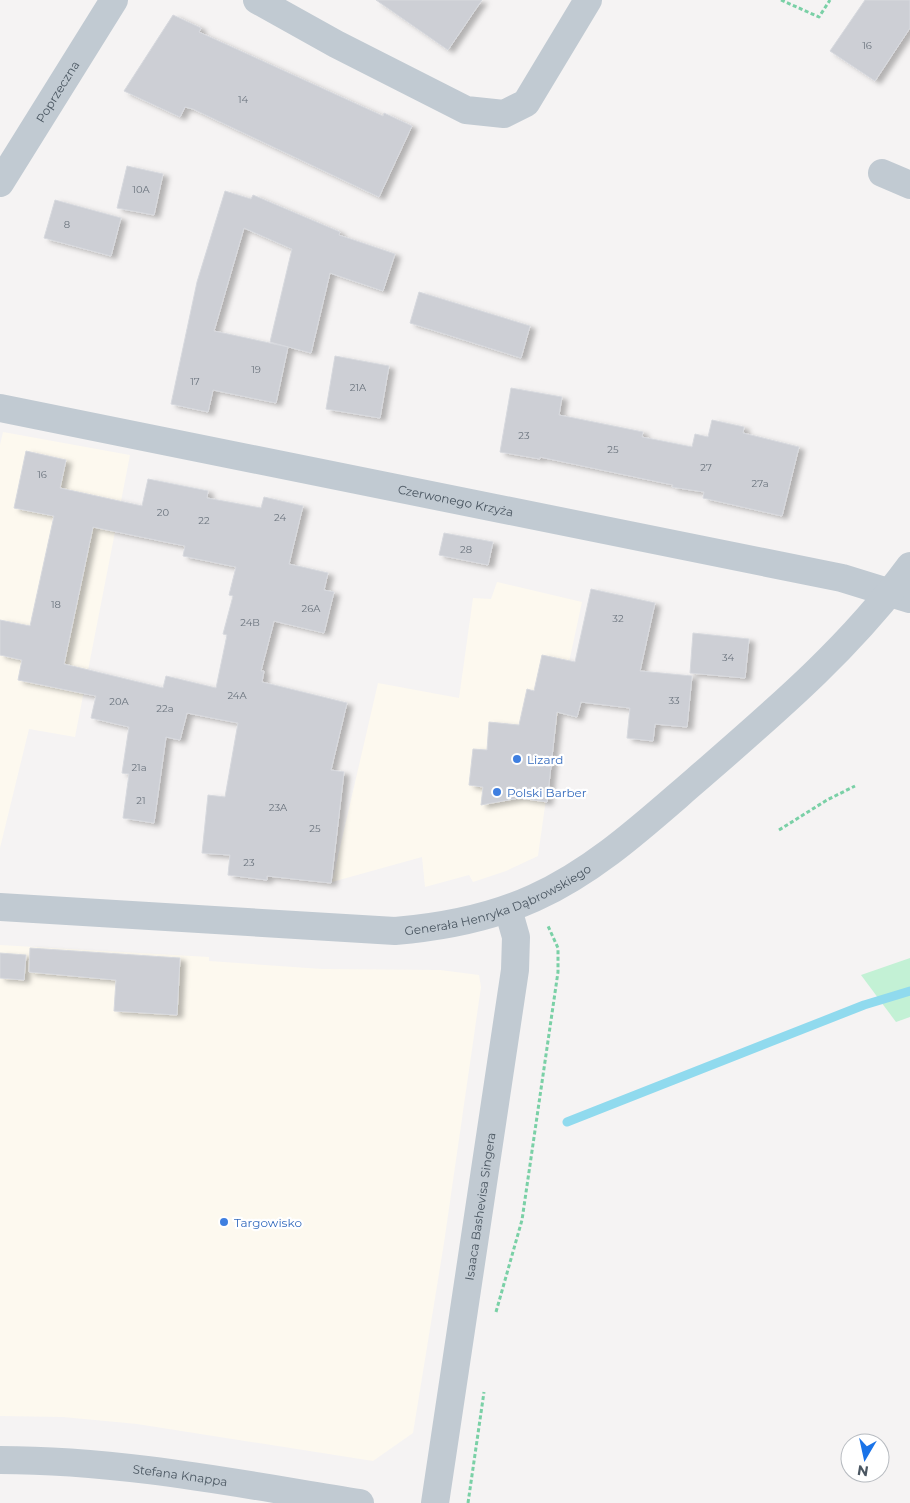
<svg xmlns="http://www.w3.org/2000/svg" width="910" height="1503" viewBox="0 0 910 1503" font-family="Montserrat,sans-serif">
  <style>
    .commercial { fill: #fdf9ef }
    .green { fill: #c3f1d5 }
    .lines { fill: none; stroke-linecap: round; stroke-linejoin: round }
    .stream { stroke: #90daee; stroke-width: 9 }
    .building { fill: #cdcfd5; stroke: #d7d9de; fill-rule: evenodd; filter: url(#shadow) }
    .path { stroke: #7ad0a6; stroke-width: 3; stroke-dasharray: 4 2.5; stroke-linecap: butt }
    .minor { stroke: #c1cad2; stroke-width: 28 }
    .shop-dot { fill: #3f7fe0; stroke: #fff; stroke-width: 2 }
    .labels { text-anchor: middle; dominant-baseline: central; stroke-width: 4.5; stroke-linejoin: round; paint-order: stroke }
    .number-label { font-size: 10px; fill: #6b747e }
    .street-label { font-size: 12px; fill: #4a5661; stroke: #fff }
    .shop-label { font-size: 12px; fill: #366cbe; stroke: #fff; text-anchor: start }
  </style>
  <defs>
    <filter id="shadow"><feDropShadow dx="5.5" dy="3" stdDeviation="2.5" flood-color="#0004"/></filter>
  </defs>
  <rect width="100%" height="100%" fill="#f5f3f3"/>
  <path class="commercial" d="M 3,432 L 130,455 L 75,737 L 29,729 L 0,848 L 0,445 Z
    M 497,582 L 582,602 L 558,713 L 538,856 L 506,871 L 473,882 L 469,875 L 425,887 L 422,857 L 332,882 L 378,683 L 459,698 L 473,598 L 491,599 Z
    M 0,945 L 209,957 L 209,961 L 322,969 L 440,970 L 479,975 L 481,987 L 444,1243 L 413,1433 L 373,1461 L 137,1424 L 63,1417 L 0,1416 Z"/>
  <path class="green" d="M 910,958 L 910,1017 L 896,1022 L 861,975 Z"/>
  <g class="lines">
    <path class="stream" d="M 567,1122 L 864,1005 L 910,991"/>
  </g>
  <path class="building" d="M 376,0 L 482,0 L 448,50 Z
    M 865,0 L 910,0 L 910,28 L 875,81 L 830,51 Z
    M 173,15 L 201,28 L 199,32 L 383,116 L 384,113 L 412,126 L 379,197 L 193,109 L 185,107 L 180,117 L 124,91 Z
    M 127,166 L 163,174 L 154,215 L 117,208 Z
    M 225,191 L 251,199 L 253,195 L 340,232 L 339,235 L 395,254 L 383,291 L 330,273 L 311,353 L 270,342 L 292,249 L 244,228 L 214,331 L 288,347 L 276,403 L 213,390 L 208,412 L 171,404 L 197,282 Z
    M 55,200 L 121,218 L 111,256 L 44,238 Z
    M 419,292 L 530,326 L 521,358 L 410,323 Z
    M 335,356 L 389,366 L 380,418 L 326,409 Z
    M 511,388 L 562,397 L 559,415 L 643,432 L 642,437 L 692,447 L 695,434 L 708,437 L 712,420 L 744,427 L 743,433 L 799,447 L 782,516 L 703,498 L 704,492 L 672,487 L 673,485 L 540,457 L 540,459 L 500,452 Z
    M 26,451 L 66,460 L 60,488 L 142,506 L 148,479 L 208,491 L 207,498 L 261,508 L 264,497 L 303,506 L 289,564 L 328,573 L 324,590 L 334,592 L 324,633 L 274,621 L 261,671 L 264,671 L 262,682 L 347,703 L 331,770 L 344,772 L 331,883 L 267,876 L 267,880 L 228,875 L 230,855 L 202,853 L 208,795 L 225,797 L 238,723 L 187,713 L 180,740 L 166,737 L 154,823 L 123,818 L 129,774 L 122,773 L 129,727 L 91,718 L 96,696 L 18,680 L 22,660 L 0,655 L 0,620 L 30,626 L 54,516 L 14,508 ZM 93,527 L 185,546 L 183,556 L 236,567 L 229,595 L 233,596 L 223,634 L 227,635 L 216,688 L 166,676 L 163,688 L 64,664 Z
    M 444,533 L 493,542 L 488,565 L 439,555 Z
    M 591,589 L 655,603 L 640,671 L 692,676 L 687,727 L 655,724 L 653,741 L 627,738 L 630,708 L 581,702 L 577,717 L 557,712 L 547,802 L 519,798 L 481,805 L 483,787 L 469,785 L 473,749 L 487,750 L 489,722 L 519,725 L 527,689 L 534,691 L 542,655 L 575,662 Z
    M 693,633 L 749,639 L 745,678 L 690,673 Z
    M 30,948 L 180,958 L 177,1015 L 114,1011 L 116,980 L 29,972 Z
    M 0,953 L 26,955 L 24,980 L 0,978 Z"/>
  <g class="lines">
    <path class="path" d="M 781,0 L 819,17 L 830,0
      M 779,830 L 827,800 L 855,786
      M 496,1312 L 522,1220 L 558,972 L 558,948 L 548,926
      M 468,1503 L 484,1392"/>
    <g class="minor">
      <path d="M 257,0 L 336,44 L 466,110 L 504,114 L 526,103 L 588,0"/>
      <path d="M 882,173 L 910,185"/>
      <path id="s1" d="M 0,183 L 114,0"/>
      <path id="s2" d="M 0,408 L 842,578 L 910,599"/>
      <path id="s3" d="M 0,907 L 395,931 C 443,927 490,918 534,898 C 596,870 646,823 696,780 C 773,713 849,649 910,566"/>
      <path id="s4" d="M 0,1460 C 121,1460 240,1484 360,1503"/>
      <path id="s5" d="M 435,1503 L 515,970 L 516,937 L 508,909"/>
    </g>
  </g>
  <g class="shop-dot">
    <circle cx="517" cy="759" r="5"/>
    <circle cx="497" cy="792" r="5"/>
    <circle cx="224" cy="1222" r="5"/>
  </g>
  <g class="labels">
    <g class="number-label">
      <text x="867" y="45">16</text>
      <text x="243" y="99">14</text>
      <text x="141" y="189">10A</text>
      <text x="67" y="224">8</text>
      <text x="256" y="369">19</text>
      <text x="195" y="381">17</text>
      <text x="358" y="387">21A</text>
      <text x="524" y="435">23</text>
      <text x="613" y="449">25</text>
      <text x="706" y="467">27</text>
      <text x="42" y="474">16</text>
      <text x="760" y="483">27a</text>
      <text x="163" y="512">20</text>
      <text x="280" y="517">24</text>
      <text x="204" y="520">22</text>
      <text x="466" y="549">28</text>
      <text x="56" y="604">18</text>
      <text x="311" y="608">26A</text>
      <text x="618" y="618">32</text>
      <text x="250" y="622">24B</text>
      <text x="728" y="657">34</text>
      <text x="237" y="695">24A</text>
      <text x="674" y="700">33</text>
      <text x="119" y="701">20A</text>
      <text x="165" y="708">22a</text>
      <text x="139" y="767">21a</text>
      <text x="141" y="800">21</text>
      <text x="278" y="807">23A</text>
      <text x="315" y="828">25</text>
      <text x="249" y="862">23</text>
    </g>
    <g class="street-label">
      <text stroke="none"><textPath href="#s1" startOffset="108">Poprzeczna</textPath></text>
      <text stroke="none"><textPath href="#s2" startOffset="465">Czerwonego Krzyża</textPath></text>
      <text stroke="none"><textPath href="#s3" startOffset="504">Generała Henryka Dąbrowskiego</textPath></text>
      <text stroke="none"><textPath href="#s5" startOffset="300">Isaaca Bashevisa Singera</textPath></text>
      <text stroke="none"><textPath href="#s4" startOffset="181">Stefana Knappa</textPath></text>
    </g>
    <g class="shop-label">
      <text x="527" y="759">Lizard</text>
      <text x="507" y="792">Polski Barber</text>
      <text x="234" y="1222">Targowisko</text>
    </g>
  </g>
  <g transform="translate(865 1458) rotate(189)"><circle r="24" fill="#ffffff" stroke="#b7bbc0"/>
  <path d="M0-4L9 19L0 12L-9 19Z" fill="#1a73e8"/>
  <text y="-8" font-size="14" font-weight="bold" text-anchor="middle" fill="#4a5661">N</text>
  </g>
</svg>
